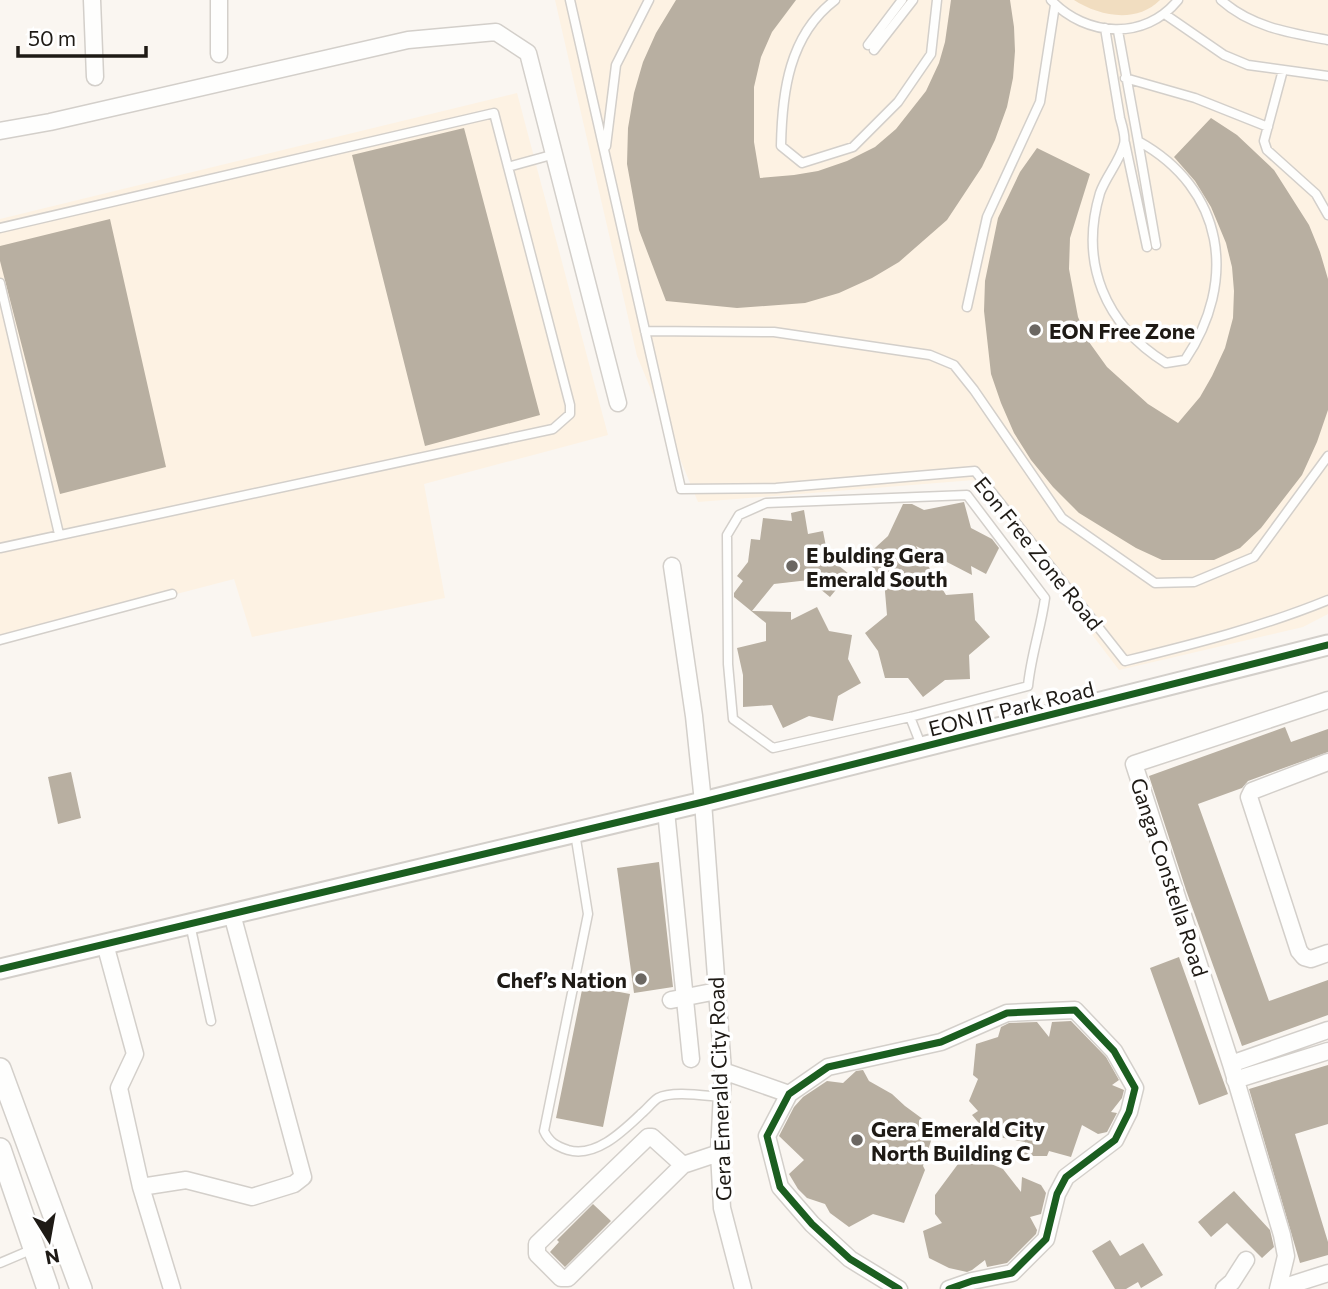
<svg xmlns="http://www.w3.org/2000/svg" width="1328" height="1289" viewBox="0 0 1328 1289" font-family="Commissioner,sans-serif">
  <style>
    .built { fill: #fdf2e3 }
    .green { fill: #f1ddc0 }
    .building { fill: #b8afa1 }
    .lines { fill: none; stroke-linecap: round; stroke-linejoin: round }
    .service-casing { stroke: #d3cfca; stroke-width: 11 }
    .minor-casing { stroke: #d3cfca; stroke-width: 19 }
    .tertiary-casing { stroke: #d3cfca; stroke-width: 23 }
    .secondary-casing { stroke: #d3cfca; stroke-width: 24 }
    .service { stroke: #fefefd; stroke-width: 8 }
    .minor { stroke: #fefefd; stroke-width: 16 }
    .tertiary { stroke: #fefefd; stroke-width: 19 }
    .secondary { stroke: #fefefd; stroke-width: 21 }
    .cycleway-casing { stroke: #fff; stroke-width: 11 }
    .cycleway { stroke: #1b5e20; stroke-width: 7 }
    .poi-dot { fill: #6b6762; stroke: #fff; stroke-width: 2.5 }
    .labels { text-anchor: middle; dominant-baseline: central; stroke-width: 7; stroke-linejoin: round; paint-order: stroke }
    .poi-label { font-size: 21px; font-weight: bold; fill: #1e1a15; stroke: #fff; text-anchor: start }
    .street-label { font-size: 21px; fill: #1e1a15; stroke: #fff }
  </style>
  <rect width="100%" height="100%" fill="#faf6f1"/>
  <path class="built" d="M 555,0 L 1328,0 L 1328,614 L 1303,627 L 1119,670 L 974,480 L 698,502 L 637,356 Z
    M 517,93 L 608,435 L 424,484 L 445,598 L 252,637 L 234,579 L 0,640 L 0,219 Z"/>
  <path class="green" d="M 1074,0 L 1160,0 C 1136,24 1099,16 1074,0 Z"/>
  <path class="building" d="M 676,0 L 796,0 L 772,32 L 761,57 L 754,87 L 754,142 L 760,178 L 794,175 L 818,171 L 847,161 L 875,147 L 896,129 L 926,91 L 939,63 L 945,42 L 951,0 L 1010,0 L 1014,27 L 1015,51 L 1013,78 L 1007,107 L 995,140 L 982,167 L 947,220 L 899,262 L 872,278 L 839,293 L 805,303 L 737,308 L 666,301 L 639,230 L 627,164 L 628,128 L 634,93 L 643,62 L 656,33 Z
    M 1211,118 L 1237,135 L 1274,170 L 1309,225 L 1320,252 L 1328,279 L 1328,410 L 1317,442 L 1302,475 L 1261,528 L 1240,548 L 1214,560 L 1162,560 L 1136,548 L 1079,513 L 1053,487 L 1031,460 L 1014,433 L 1001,403 L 991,374 L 984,311 L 985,281 L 998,218 L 1020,172 L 1037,148 L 1090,174 L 1070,238 L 1069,269 L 1078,317 L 1089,342 L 1107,367 L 1148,404 L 1178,423 L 1200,397 L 1212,376 L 1225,348 L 1233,318 L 1234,291 L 1232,267 L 1226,243 L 1211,207 L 1195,181 L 1174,157 Z
    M 464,128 L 540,415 L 425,446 L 352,155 Z
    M 110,219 L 166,467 L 60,494 L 0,261 L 0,246 Z
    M 964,502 L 971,528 L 992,539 L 999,548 L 986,574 L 971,566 L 972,575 L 916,546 L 946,595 L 973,593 L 975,620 L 990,637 L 969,655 L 970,679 L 945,680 L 923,697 L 908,678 L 885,678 L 878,651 L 865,633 L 887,615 L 884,580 L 864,558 L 888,536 L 903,504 L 912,504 L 924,510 Z
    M 804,510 L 808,534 L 823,531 L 828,557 L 849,574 L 830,597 L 809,580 L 774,584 L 752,611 L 791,612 L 791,620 L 817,607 L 829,631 L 852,635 L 848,659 L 861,683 L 838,696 L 833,721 L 809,716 L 783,728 L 772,705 L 743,707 L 743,675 L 737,648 L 766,641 L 766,623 L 734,597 L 734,593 L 743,581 L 737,576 L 748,562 L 751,539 L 760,540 L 763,518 L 792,521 L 791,513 Z
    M 1285,727 L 1291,742 L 1328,729 L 1328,752 L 1248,781 L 1242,788 L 1198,804 L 1269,1001 L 1328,980 L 1328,1015 L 1242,1046 L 1186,890 L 1149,776 Z
    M 71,772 L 81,818 L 58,824 L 48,777 Z
    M 659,862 L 673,987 L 634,993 L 617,868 Z
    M 1179,957 L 1228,1094 L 1199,1105 L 1150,968 Z
    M 583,985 L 630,994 L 603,1127 L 556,1118 Z
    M 1071,1021 L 1106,1057 L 1119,1080 L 1112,1085 L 1124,1090 L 1122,1098 L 1111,1112 L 1117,1113 L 1107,1132 L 1098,1134 L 1082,1125 L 1071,1157 L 1049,1151 L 1047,1156 L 1024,1156 L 1025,1142 L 989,1135 L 972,1115 L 978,1111 L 969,1101 L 978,1079 L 973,1075 L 976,1044 L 998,1037 L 1001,1027 L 1009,1023 L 1037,1022 L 1049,1037 L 1052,1022 Z
    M 1328,1065 L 1328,1124 L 1295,1134 L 1328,1242 L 1328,1255 L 1300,1263 L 1249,1089 Z
    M 863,1070 L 869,1081 L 892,1094 L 905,1106 L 935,1128 L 923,1166 L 925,1170 L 904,1223 L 873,1214 L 849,1227 L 830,1213 L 825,1204 L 807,1198 L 798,1189 L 789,1174 L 804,1160 L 779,1136 L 794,1107 L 803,1097 L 827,1081 L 843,1083 L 856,1071 Z
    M 970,1155 L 1003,1169 L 1021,1192 L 1022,1177 L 1041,1185 L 1046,1193 L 1041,1214 L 1030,1217 L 1037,1230 L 1036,1234 L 1007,1263 L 987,1267 L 985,1260 L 972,1270 L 967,1272 L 949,1268 L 929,1258 L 923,1231 L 942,1223 L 935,1214 L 935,1195 L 958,1164 Z
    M 1234,1191 L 1270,1230 L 1274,1247 L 1262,1258 L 1227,1223 L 1211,1237 L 1198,1222 Z
    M 593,1204 L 611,1221 L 565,1267 L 550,1252 L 559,1242 L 557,1240 Z
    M 1110,1240 L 1120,1256 L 1143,1243 L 1163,1275 L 1141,1288 L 1138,1282 L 1126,1289 L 1115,1289 L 1092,1251 Z"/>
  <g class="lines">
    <g class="service-casing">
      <path id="service" d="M 570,0 L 681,489 L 776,488 L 975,471 L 1125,661 C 1194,644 1262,627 1328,600
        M 835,0 C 789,35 782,92 781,146 L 802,163 L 853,147 L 898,102 L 931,54 L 937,0
        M 1051,0 C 1086,37 1145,41 1178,0
        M 1221,0 C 1251,27 1290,33 1328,40
        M 1166,15 L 1224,55 L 1248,65 L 1328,76
        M 1105,28 C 1110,58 1115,88 1120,118 C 1122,125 1126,137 1124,144 C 1120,161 1106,176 1100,193 C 1079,263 1105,325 1166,363 L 1185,360 C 1238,281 1225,189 1138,141 L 1118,31
        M 868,45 L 902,0
        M 874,50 L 913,0
        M 1283,70 L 1264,141 L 1267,150 L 1316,194 L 1328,215
        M 1125,78 L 1195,98 L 1268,127
        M 1138,141 L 1156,245
        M 1125,143 L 1147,247
        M 606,146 L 616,65 L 649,0
        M 508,167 L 555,154
        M 0,228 L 494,113 L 570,405 L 570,414 L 553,429 L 0,548
        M 0,283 L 59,534
        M 967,307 L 987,217 L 1040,102 L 1055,5
        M 645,331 L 774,332 L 930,355 L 954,365 L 974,390 L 1062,518 L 1155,583 L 1194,582 L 1254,557 L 1328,456
        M 967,495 L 1045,598 C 1041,628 1031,655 1028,686 L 910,717 L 773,748 L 733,719 L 728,664 L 727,535 L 739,515 L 766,503 Z
        M 0,640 L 172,594
        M 910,717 L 921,745
        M 575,833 L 588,914 L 544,1131 C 549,1142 556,1146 568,1150 C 596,1158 623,1131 642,1113 C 647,1109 652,1102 658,1098 C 672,1090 707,1096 723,1097
        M 190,924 L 211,1021
        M 0,1263 L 33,1249"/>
    </g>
    <g class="minor-casing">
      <path id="minor" d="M 92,0 L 95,77
        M 219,0 L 219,54
        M 0,131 L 50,122 L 408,40 L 496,32 L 528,53 L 618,403
        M 672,566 L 694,716 L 703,802 L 723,1071 L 719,1153 L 722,1208 L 743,1289
        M 1328,762 L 1252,791 L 1249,797 L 1299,951 L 1304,957 L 1311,959 L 1328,953
        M 666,811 L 691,1059
        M 105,944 L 135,1054 L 119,1088 L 141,1187 L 186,1180 L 252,1197 L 294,1184 L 303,1177 L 232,914
        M 671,1000 L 717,991
        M 1231,1064 L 1328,1030
        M 723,1071 L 789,1094
        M 1235,1080 L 1328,1051
        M 683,1165 L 568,1278 L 561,1278 L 537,1254 L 537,1244 L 648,1137 L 652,1137 L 683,1165 L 719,1153
        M 141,1187 L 172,1289
        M 899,1289 L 850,1259 L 812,1224 L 780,1187 L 767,1136 L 789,1094 L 828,1067 L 941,1042 L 1007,1013 L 1075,1010 L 1114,1051 L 1135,1088 L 1129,1112 L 1115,1140 L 1066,1177 L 1057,1194 L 1046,1239 L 1012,1273 L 972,1281 L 949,1289
        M 1224,1289 L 1232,1282 L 1246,1260
        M 1278,1289 L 1286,1256 L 1282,1235 L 1231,1064 L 1134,764 L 1328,700
        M 1278,1289 L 1328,1273"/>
    </g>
    <g class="tertiary-casing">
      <path id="tertiary" d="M 0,969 L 703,802 L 1328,645"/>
    </g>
    <g class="secondary-casing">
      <path id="secondary" d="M 0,1069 L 81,1289
        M 0,1149 L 48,1289"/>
    </g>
    <use href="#service" class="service"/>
    <use href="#minor" class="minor"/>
    <use href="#tertiary" class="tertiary"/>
    <use href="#secondary" class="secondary"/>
    <g class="cycleway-casing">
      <path id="cycleway" d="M 0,969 L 703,802 L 1328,645
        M 899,1289 L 850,1259 L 812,1224 L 780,1187 L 767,1136 L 789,1094 L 828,1067 L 941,1042 L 1007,1013 L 1075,1010 L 1114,1051 L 1135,1088 L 1129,1112 L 1115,1140 L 1066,1177 L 1057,1194 L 1046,1239 L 1012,1273 L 972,1281 L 949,1289"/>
    </g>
    <use href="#cycleway" class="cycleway"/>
  </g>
  <g class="poi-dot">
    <circle cx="1035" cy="330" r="7"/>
    <circle cx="792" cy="566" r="7"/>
    <circle cx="641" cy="979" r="7"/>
    <circle cx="857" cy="1140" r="7"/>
  </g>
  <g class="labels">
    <g class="poi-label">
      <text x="1049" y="330">EON Free Zone</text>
      <text x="806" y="554">E bulding Gera<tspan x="806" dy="24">Emerald South</tspan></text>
      <text x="627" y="979" text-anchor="end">Chef’s Nation</text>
      <text x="871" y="1128">Gera Emerald City<tspan x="871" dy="24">North Building C</tspan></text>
    </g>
    <g class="street-label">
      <text transform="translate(1039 553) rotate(51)">Eon Free Zone Road</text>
      <text transform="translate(1011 708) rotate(-14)">EON IT Park Road</text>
      <text transform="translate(1170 877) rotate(72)">Ganga Constella Road</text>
      <text transform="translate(719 1089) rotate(-92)">Gera Emerald City Road</text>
    </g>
  </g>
  <g transform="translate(49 1240) rotate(169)" stroke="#ffffff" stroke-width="5" paint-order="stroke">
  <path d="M0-5L12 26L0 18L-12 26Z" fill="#1e1a15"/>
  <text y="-10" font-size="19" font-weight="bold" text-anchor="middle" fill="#1e1a15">N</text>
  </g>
  <path d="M18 46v10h128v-10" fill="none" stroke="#1e1a15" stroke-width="3.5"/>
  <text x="28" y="46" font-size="21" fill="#1e1a15" stroke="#ffffff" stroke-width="5" paint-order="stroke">50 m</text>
</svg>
